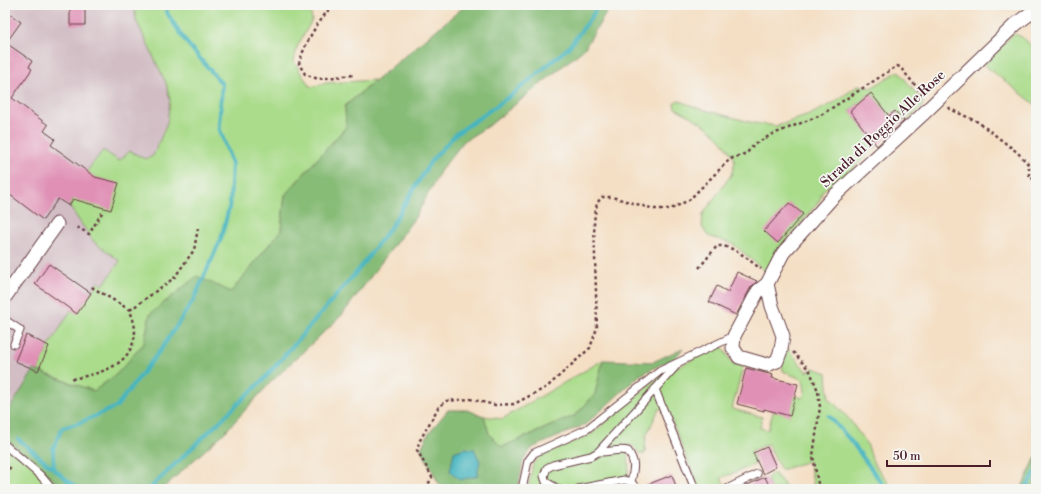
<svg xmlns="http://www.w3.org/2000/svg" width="1041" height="494" viewBox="0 0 1041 494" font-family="'Libre Bodoni',serif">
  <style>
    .industrial { fill: #d2bdc5 }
    .green { fill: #aadc8b; stroke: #7a7e5b }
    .forest { fill: #87bc77; stroke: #686e51 }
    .water { fill: #46b5c0; stroke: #486a76 }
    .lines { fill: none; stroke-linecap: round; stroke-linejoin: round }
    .stream { stroke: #46b5c0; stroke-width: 4 }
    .building { fill: #e090b5 }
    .lane-casing { stroke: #643c42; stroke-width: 9 }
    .street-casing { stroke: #643c42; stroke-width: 15 }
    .path { stroke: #643c42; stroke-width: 2.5; stroke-dasharray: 3 3; stroke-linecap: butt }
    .lane { stroke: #fff; stroke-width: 7 }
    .street { stroke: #fff; stroke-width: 13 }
    .labels { text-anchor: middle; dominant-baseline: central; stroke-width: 3.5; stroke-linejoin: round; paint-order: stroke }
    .street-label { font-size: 14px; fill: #4a1f2b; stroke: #f6f6f2 }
  </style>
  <rect width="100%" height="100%" fill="#f6f6f2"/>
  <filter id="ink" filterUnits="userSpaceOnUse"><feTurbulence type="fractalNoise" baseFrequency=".025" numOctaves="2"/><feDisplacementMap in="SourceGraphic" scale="8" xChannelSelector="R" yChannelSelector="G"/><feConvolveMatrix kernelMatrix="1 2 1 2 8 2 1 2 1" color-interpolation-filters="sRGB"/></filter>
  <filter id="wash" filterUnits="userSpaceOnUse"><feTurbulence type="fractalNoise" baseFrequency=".012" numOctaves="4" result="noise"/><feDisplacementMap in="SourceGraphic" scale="16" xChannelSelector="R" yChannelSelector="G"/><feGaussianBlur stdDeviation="0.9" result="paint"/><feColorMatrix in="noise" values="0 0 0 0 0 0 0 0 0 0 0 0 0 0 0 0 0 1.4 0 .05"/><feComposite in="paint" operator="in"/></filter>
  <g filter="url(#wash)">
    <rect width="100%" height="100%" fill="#f4dfc4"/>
    <path class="industrial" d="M 5,5 L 134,5 L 136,20 L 166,83 L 170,100 L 167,123 L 153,156 L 145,159 L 137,155 L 120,261 L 5,424 Z"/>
    <path class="green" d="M 134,5 L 296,5 L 299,10 L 311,13 L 312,20 L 297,47 L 294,61 L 302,75 L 311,87 L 326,83 L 375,80 L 345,106 L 346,127 L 285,195 L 281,230 L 231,292 L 150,314 L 144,343 L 117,374 L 94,391 L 38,371 L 49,346 L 71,310 L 77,313 L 98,282 L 103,285 L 120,261 L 94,242 L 69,206 L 90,173 L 87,171 L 103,150 L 119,161 L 130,151 L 145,159 L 153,156 L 167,123 L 170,100 L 166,83 L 136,20 Z
      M 1013,34 C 1022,34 1030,45 1036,50 L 1036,105 L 984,65 Z
      M 897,72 L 900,73 L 923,102 L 922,107 L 905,121 L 895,111 L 889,116 L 871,93 L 850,111 L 877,146 L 866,154 L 865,157 L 832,189 L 829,185 L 822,192 L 820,200 L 778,251 L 767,273 L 733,244 L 708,236 L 702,227 L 703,214 L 731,175 L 735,162 C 723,134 700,121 675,108 L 674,103 L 678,100 L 697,108 L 754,123 L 777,126 L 809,115 L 833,103 L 859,85 L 871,88 Z
      M 722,346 L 732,363 L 743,367 L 732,409 L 762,417 L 760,428 L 768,430 L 773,412 L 777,412 L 795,396 L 803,398 L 805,391 L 803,380 L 783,371 L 782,362 L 787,348 L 807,372 L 814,368 L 827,373 L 829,400 L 834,403 L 849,419 L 868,446 L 873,462 L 893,489 L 814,489 L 809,461 L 781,470 L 768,444 L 751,451 L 756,464 L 721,478 L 725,485 L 717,489 L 699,489 L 667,409 L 659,409 L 646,436 L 645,454 L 640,454 L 633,446 L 626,445 L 629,466 L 626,486 L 627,489 L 528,489 L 533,464 L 541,456 L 593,433 L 662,374 Z
      M 603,360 L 595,394 L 576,415 L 502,447 L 489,434 L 484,416 L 502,419 Z
      M 5,438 L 65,489 L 5,489 Z
      M 774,473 L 788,489 L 771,489 L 767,480 L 768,477 Z"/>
    <path class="forest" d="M 466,5 L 611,5 L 584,49 L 491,124 L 464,141 L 441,170 L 416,216 L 342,315 L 270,383 L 226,431 L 162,489 L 65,489 L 5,438 L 5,416 L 34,370 L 94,391 L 117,374 L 144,343 L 150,314 L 197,276 L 231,292 L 281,230 L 285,195 L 346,127 L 345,106 Z
      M 683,348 L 676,357 L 640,375 L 586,424 L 532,448 L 523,461 L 518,489 L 452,489 L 439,484 L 421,449 L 428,434 L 448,410 L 467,410 L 484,416 L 489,434 L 502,447 L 576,415 L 595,394 L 603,360 L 653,362 Z
      M 1036,457 L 1036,489 L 1021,489 Z"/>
    <path class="water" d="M 465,448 L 474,449 L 480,461 L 477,476 L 460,480 L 450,471 L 454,452 Z"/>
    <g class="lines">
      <path class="stream" d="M 829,416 L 851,441 L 886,489
        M 18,439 L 78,489
        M 54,469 L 53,449 L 62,428 L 79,423 L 116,407 L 162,348 L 193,301 L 221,239 L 230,204 L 232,164 L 219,127 L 222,84 L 186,42 L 167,13 L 166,5
        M 149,489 L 265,378 L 360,268 L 392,225 L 431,161 L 456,134 L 513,94 L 568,48 L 591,18 L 598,5
        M 1025,489 L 1036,472"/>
    </g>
    <g id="blocks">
      <path class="building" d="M 70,5 L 85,5 L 85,25 L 70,25 Z
        M 5,11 L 21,22 L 6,43 L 32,61 L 29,67 L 32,69 L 12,98 L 48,125 L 44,131 L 55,139 L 51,145 L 95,177 L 119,183 L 111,210 L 73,199 L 69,206 L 58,199 L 43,220 L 5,191 Z
        M 871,93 L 889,116 L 895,111 L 904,121 L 877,146 L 850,111 Z
        M 789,203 L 803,214 L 778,243 L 764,231 Z
        M 49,264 L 91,293 L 77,314 L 35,284 Z
        M 737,272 L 757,281 L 751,287 L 736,315 L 709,302 L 717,286 L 728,292 Z
        M 26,335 L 49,346 L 38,371 L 15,361 Z
        M 746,368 L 773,375 L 772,378 L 798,384 L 790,416 L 764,409 L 764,411 L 737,404 Z
        M 767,447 L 776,467 L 763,474 L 753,453 Z
        M 672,475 L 677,489 L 642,489 L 641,487 Z
        M 765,477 L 771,489 L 739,489 Z"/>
    </g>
  </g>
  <g filter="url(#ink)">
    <use href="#blocks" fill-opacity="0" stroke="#643c42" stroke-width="1"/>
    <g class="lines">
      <g class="lane-casing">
        <path id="lane" d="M 5,320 L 20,330 L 14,344
          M 655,389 L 695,489
          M 5,445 L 41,476 L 52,489
          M 598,452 C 608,453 619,448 628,451 C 636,463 634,468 631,482
          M 522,489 L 528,461 L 534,453 L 587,429 L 660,371 L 734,336
          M 558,489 L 546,482 L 544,476 L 547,468 L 553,465 L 591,456 L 598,452 L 677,365
          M 578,489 L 624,480 L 631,482 L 637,489
          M 727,489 L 757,474"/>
      </g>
      <g class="street-casing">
        <path id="street" d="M 767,284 L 772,306 L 783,336 L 781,350 L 777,361 L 767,365 L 739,357 L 733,348 L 734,336 L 758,291 L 767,284 L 783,253 L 832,198 L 922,115 L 1016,24 L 1036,9
          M 5,297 L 57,224"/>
      </g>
      <path class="path" d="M 333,5 C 318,21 305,42 299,64 L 305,74 L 318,79 L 353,75
        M 949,107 L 950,109 L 978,122 L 1017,152 L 1029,165 L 1029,176 L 1036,181
        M 77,227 L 89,234 L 103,211
        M 699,268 L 717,246 C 734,245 747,259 761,269
        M 130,310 L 174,278 L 194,250 L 198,228
        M 793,352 L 810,371 L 818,391 L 820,407 L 813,456 L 819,489
        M 72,379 C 100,373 133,367 135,331 C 135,324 132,317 130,310 L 90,286
        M 1036,442 C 1031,453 1031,464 1034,476 L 1036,476
        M 5,474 L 12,465
        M 426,489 L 432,477 L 417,450 L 419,442 L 438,408 L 446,401 L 470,399 L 495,405 L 514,404 L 547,387 L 590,348 L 597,328 L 594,221 L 597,203 L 602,197 L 612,197 L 654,209 L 671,209 L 689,200 L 730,159 L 747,153 L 753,145 L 771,135 L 821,115 L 897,66 L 900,67 L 924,96"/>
      <use href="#lane" class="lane"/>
      <use href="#street" class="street"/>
    </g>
  </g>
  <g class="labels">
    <g class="street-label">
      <text transform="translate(883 129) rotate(-43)">Strada di Poggio Alle Rose</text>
    </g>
  </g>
  <rect width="1041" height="494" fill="none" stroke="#f6f6f2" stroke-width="20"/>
  <path d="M887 460v6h103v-6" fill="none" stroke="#4a1f2b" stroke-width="2"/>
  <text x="893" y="460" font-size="12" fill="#4a1f2b" stroke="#f6f6f2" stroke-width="3" paint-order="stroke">50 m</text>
</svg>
